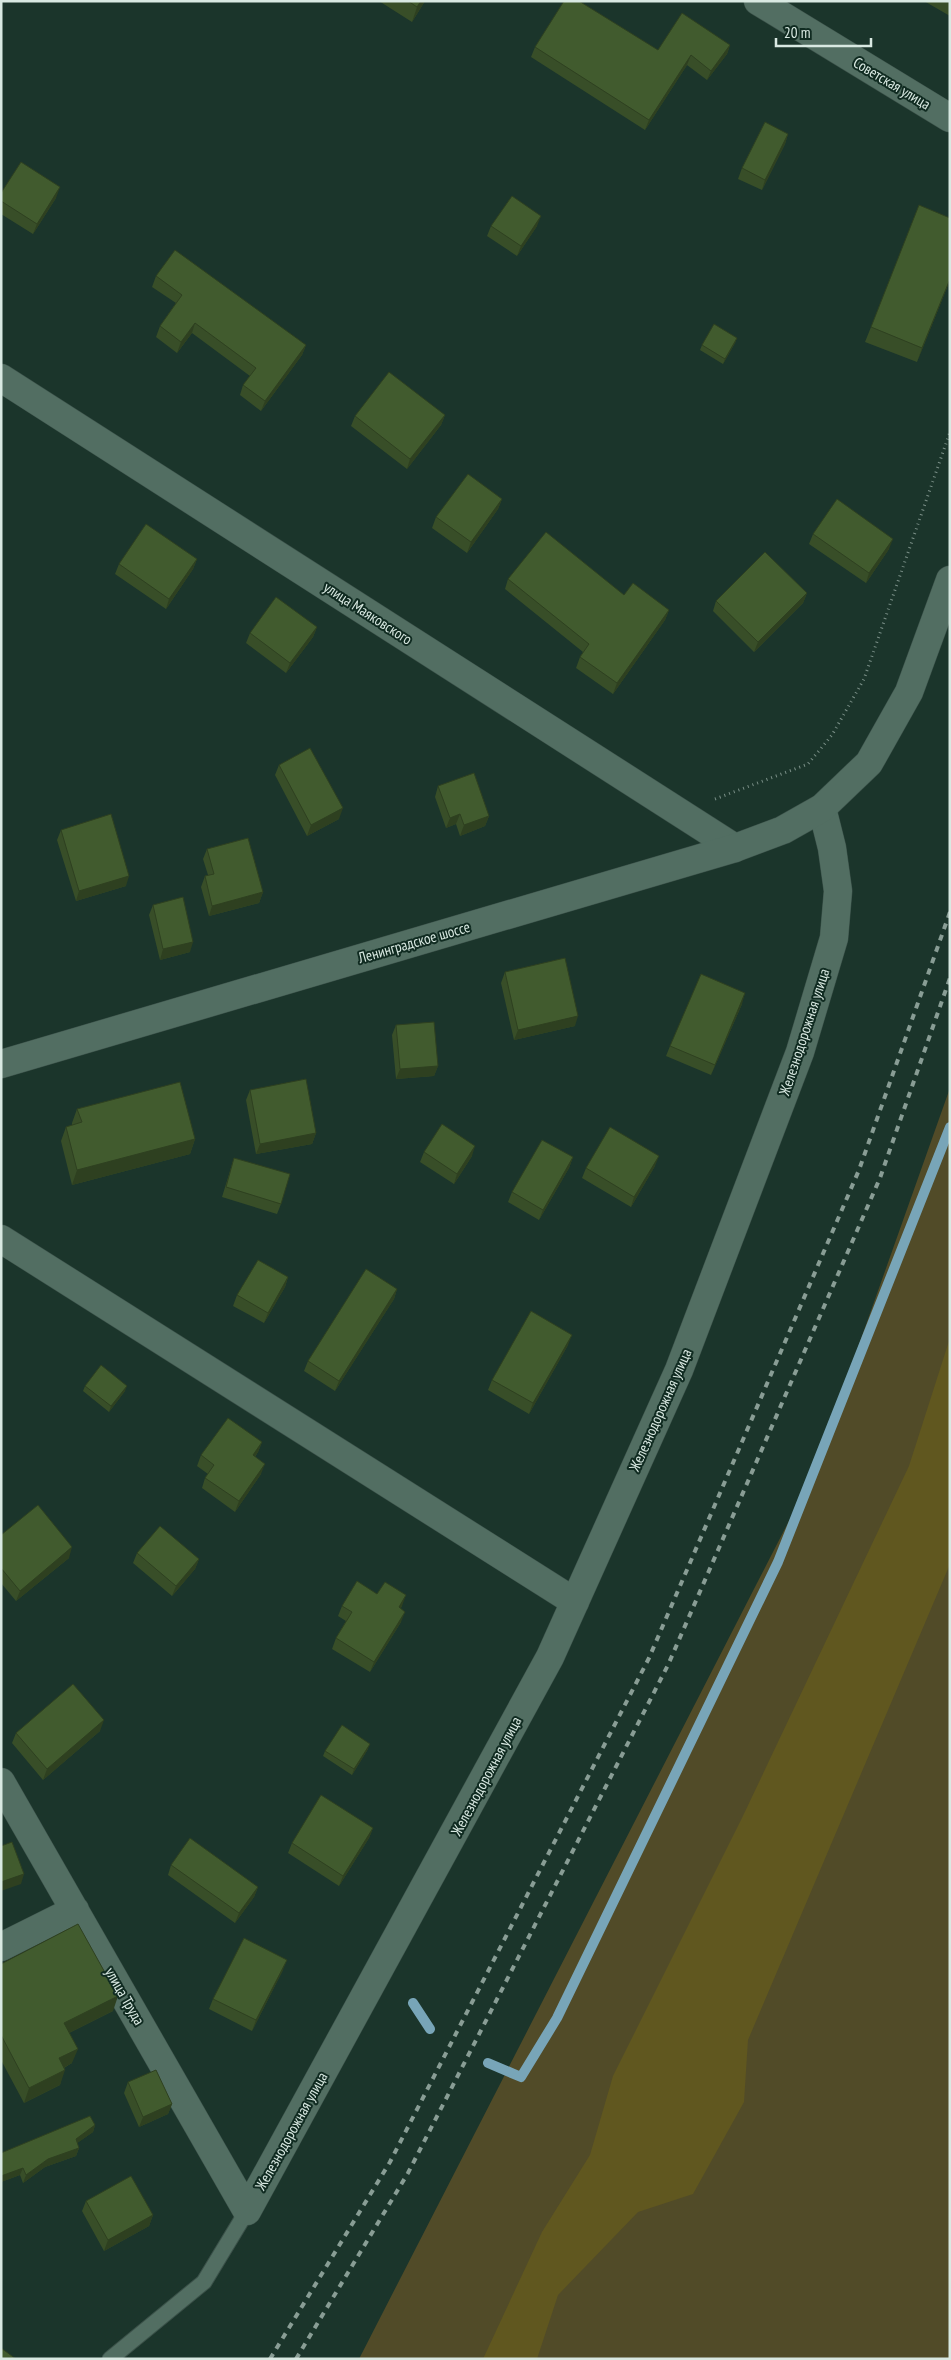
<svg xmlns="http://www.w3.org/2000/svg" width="951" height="2360" viewBox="0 0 951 2360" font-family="'PT Sans Narrow',sans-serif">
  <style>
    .green { fill: #514b28 }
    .forest { fill: #60571f }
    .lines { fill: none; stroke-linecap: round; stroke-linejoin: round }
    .stream { stroke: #78a5b8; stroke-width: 10 }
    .service-casing { stroke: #3b5149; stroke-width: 17 }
    .minor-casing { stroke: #3b5149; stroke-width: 29 }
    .tertiary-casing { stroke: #3b5149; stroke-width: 29 }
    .path { stroke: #7a8f87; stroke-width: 3; stroke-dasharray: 1 4; stroke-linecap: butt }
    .service { stroke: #526e62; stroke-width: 15 }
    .minor { stroke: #526e62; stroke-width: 28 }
    .tertiary { stroke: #526e62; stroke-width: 28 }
    .rail { stroke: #899d95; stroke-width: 4; stroke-dasharray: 6 6; stroke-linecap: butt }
    .wall { fill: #384e28 }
    .shaded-wall { fill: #2e4020 }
    .building { fill: #415b2e; stroke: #2e4020 }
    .labels { text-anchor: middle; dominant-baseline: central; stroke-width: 4; stroke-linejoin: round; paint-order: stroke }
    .street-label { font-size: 15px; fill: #d9e9e2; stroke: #102b21 }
  </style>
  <rect width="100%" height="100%" fill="#1b352b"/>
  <path class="green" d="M 950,1088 L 950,2359 L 359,2359 L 813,1474 Z"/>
  <path class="forest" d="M 950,1338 L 950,1564 L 748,2040 L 744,2102 L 693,2194 L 638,2212 L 558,2295 L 537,2359 L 483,2359 L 542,2232 L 590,2155 L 613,2076 L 742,1818 L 909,1466 Z"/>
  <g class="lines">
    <path class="stream" d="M 413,2003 L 430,2029
      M 488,2063 L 521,2077 L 557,2018 L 778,1562 L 950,1127"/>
    <g class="service-casing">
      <path id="service" d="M 110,2359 L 204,2282 L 247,2211"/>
    </g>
    <g class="minor-casing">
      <path id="minor" d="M 758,1 L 950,118
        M 1,378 L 735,848
        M 1,1239 L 575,1602
        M 1,1782 L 247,2211
        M 1,1947 L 75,1910
        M 247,2211 L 550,1657 L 679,1370 L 800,1052 L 834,938 L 838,891 L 832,848 L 822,808"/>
    </g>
    <g class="tertiary-casing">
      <path id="tertiary" d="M 1,1064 L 735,848 L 783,830 L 822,808 L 869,763 L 909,692 L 950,580"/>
    </g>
    <path class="path" d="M 715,799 L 808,764 L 832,735 L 864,679 L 950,432"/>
    <use href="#service" class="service"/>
    <use href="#minor" class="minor"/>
    <use href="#tertiary" class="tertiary"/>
    <path class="rail" d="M 270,2359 L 390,2162 L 649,1658 L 859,1170 L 950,912
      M 296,2359 L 408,2173 L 668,1665 L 880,1178 L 950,978"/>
  </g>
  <path class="wall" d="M 379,1 L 425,1 L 412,22 Z
    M 924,1 L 950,1 L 950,16 Z
    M 730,45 L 727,54 L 707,80 L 687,65 L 645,130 L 531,57 L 535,47 L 658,50 Z
    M 788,134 L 785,144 L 762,190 L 738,179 L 742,168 Z
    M 1,193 L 56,198 L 33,234 L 1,214 Z
    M 950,218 L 950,280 L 917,362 L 865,342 L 871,327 Z
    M 491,226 L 537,226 L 517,256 L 487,236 Z
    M 156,276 L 306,345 L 302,355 L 261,411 L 240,395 L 243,385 L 250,376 L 192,333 L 177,353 L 156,337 L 160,326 L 176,303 L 152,287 Z
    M 737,338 L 735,343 L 723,364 L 700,350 L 702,345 Z
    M 445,415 L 441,425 L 407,469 L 351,426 L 355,416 Z
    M 502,499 L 498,509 L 467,553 L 432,528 L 436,517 Z
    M 813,534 L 889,549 L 866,583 L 809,544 Z
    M 197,559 L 193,569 L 166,609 L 115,574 L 119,564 Z
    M 508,579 L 624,595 L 669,610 L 665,620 L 613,694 L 576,668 L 580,657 L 583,652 L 505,589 Z
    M 807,593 L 803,603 L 754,652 L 713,611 L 716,601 Z
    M 317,627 L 313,637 L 286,673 L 246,643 L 250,633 Z
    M 279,765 L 339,819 L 307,836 L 275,775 Z
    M 438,786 L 489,816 L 485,826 L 460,836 L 456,824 L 446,828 L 435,797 Z
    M 61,830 L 126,886 L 76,901 L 57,840 Z
    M 207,849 L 263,892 L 259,903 L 209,916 L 201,887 L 205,876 L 208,875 L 203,859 Z
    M 153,905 L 190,952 L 160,960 L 149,915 Z
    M 505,972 L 575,1026 L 514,1040 L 501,983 Z
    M 742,1004 L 711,1075 L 666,1056 L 670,1046 Z
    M 396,1025 L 438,1066 L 434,1076 L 396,1079 L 392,1035 Z
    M 250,1090 L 316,1133 L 312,1144 L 256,1154 L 246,1100 Z
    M 77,1109 L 195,1139 L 190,1154 L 72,1185 L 61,1141 L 66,1127 L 72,1125 L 72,1123 Z
    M 424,1152 L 472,1156 L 454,1184 L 420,1162 Z
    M 573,1157 L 569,1168 L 539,1220 L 508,1202 L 512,1192 Z
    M 234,1158 L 281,1204 L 277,1214 L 222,1197 Z
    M 655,1166 L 631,1207 L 582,1178 L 586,1168 Z
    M 288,1277 L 285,1287 L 264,1323 L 233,1306 L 237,1295 Z
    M 397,1289 L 394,1299 L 335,1391 L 304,1371 L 308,1361 Z
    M 568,1345 L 529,1414 L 488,1390 L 492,1380 Z
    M 85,1386 L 125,1391 L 109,1412 L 83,1391 Z
    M 262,1442 L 258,1452 L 255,1457 L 261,1474 L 235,1512 L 202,1488 L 205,1478 L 208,1474 L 197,1466 L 201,1455 Z
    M 1,1535 L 69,1558 L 16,1601 L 1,1583 Z
    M 137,1553 L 199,1559 L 195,1569 L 172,1596 L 133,1563 Z
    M 377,1594 L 402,1606 L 400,1609 L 401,1622 L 370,1672 L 332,1649 L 336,1638 L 346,1621 L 338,1616 L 342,1606 Z
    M 100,1731 L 43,1780 L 12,1743 L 16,1733 Z
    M 368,1749 L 352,1775 L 323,1756 L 325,1751 Z
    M 373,1828 L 369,1838 L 339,1886 L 288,1853 L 292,1843 Z
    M 171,1865 L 258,1887 L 254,1897 L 235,1923 L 168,1875 Z
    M 1,1964 L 113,2011 L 69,2033 L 72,2063 L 64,2068 L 60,2085 L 24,2103 L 1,2060 Z
    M 283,1970 L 252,2031 L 209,2009 L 213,1999 Z
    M 128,2082 L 172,2104 L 168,2114 L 139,2127 L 124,2093 Z
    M 95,2125 L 93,2132 L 77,2143 L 79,2148 L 76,2156 L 45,2167 L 23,2183 L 20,2175 L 1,2182 L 1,2153 Z
    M 86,2201 L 153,2215 L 149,2226 L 104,2251 L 82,2211 Z"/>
  <path class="shaded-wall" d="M 421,1 L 425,1 L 412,22 L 417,7 Z
    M 730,45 L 727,54 L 707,80 L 711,71 Z
    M 691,55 L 687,65 L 645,130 L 649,120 Z
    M 788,134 L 785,144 L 762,190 L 765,180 Z
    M 60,187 L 56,198 L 33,234 L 37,224 Z
    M 541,216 L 537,226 L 517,256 L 521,246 Z
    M 950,279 L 950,280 L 917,362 L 922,348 Z
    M 195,323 L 192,333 L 177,353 L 181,342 Z
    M 737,338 L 735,343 L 723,364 L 725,359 Z
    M 306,345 L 302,355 L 261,411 L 265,401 Z
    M 445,415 L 441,425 L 407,469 L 410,459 Z
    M 502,499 L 498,509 L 467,553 L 471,542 Z
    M 893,539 L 889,549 L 866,583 L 869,573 Z
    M 197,559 L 193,569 L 166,609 L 169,599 Z
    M 807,593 L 803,603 L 754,652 L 758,642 Z
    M 669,610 L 665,620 L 613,694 L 617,683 Z
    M 317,627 L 313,637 L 286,673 L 290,663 Z
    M 343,808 L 339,819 L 307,836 L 311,825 Z
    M 460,814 L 456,824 L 446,828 L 450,818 Z
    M 489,816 L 485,826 L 460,836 L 464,825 Z
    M 129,876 L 126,886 L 76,901 L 79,891 Z
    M 263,892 L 259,903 L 209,916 L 212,906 Z
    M 193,942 L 190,952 L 160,960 L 163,949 Z
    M 745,993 L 742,1004 L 711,1075 L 715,1065 Z
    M 578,1016 L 575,1026 L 514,1040 L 518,1030 Z
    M 438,1066 L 434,1076 L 396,1079 L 400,1069 Z
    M 316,1133 L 312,1144 L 256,1154 L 260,1144 Z
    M 195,1139 L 190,1154 L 72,1185 L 77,1170 Z
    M 475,1146 L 472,1156 L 454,1184 L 457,1174 Z
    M 659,1156 L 655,1166 L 631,1207 L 634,1197 Z
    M 573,1157 L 569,1168 L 539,1220 L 543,1210 Z
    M 288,1277 L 285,1287 L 264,1323 L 268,1313 Z
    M 397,1289 L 394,1299 L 335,1391 L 339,1381 Z
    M 572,1335 L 568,1345 L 529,1414 L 533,1403 Z
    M 127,1386 L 125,1391 L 109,1412 L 111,1406 Z
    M 262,1442 L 258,1452 L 249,1465 L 253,1455 Z
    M 265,1464 L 261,1474 L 235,1512 L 239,1501 Z
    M 72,1547 L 69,1558 L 16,1601 L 20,1591 Z
    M 199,1559 L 195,1569 L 172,1596 L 176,1586 Z
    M 406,1595 L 402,1606 L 395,1618 L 399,1607 Z
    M 405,1612 L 401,1622 L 370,1672 L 374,1662 Z
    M 104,1720 L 100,1731 L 43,1780 L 47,1769 Z
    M 370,1744 L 368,1749 L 352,1775 L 354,1769 Z
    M 373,1828 L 369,1838 L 339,1886 L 343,1876 Z
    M 24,1874 L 21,1884 L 1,1891 L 1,1882 Z
    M 258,1887 L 254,1897 L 235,1923 L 239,1913 Z
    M 287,1960 L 283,1970 L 252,2031 L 256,2020 Z
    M 118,1996 L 113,2011 L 59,2038 L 64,2023 Z
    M 78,2049 L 72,2063 L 54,2073 L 59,2058 Z
    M 65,2070 L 60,2085 L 24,2103 L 29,2088 Z
    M 172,2104 L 168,2114 L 139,2127 L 143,2117 Z
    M 95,2125 L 93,2132 L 73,2146 L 76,2139 Z
    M 79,2148 L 76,2156 L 45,2167 L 23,2183 L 26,2175 L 48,2159 Z
    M 23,2168 L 20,2175 L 1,2182 L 1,2176 Z
    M 153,2215 L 149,2226 L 104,2251 L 108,2240 Z"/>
  <path class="building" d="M 408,1 L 421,1 L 417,7 Z
    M 564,1 L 579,1 L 658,50 L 682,13 L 730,45 L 711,71 L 691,55 L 649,120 L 535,47 Z
    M 765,122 L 788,134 L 765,180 L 742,168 Z
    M 21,162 L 60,187 L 37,224 L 1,201 L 1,193 Z
    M 512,196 L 541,216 L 521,246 L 491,226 Z
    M 919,205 L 950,218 L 950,279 L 922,348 L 871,327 Z
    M 175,250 L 306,345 L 265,401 L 243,385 L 256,368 L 195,323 L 181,342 L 160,326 L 182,295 L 156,276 Z
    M 714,324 L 737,338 L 725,359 L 702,345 Z
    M 389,372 L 445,415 L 410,459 L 355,416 Z
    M 468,474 L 502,499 L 471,542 L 436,517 Z
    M 837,499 L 893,539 L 869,573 L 813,534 Z
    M 146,524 L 197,559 L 169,599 L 119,564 Z
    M 546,532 L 624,595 L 633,583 L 669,610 L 617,683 L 580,657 L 589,644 L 508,579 Z
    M 765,552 L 807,593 L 758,642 L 716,601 Z
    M 276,597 L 317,627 L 290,663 L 250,633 Z
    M 310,748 L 343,808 L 311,825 L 279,765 Z
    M 474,773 L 489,816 L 464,825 L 460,814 L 450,818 L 438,786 Z
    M 111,814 L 129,876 L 79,891 L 61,830 Z
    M 248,838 L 263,892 L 212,906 L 205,876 L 214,874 L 207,849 Z
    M 183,897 L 193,942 L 163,949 L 153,905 Z
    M 565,958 L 578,1016 L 518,1030 L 505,972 Z
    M 701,974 L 745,993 L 715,1065 L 670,1046 Z
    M 434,1022 L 438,1066 L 400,1069 L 396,1025 Z
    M 306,1079 L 316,1133 L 260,1144 L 250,1090 Z
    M 180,1082 L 195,1139 L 77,1170 L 66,1127 L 82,1122 L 77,1109 Z
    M 442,1124 L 475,1146 L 457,1174 L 424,1152 Z
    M 610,1127 L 659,1156 L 634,1197 L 586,1168 Z
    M 542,1140 L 573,1157 L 543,1210 L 512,1192 Z
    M 234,1158 L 290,1174 L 281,1204 L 226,1187 Z
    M 258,1260 L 288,1277 L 268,1313 L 237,1295 Z
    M 366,1269 L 397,1289 L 339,1381 L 308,1361 Z
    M 531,1311 L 572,1335 L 533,1403 L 492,1380 Z
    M 101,1365 L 127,1386 L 111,1406 L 85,1386 Z
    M 228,1418 L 262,1442 L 253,1455 L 265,1464 L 239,1501 L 205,1478 L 214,1465 L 201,1455 Z
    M 38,1505 L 72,1547 L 20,1591 L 1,1568 L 1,1535 Z
    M 160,1526 L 199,1559 L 176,1586 L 137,1553 Z
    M 357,1581 L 377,1594 L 385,1582 L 406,1595 L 399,1607 L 405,1612 L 374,1662 L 336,1638 L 352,1612 L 342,1606 Z
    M 73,1684 L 104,1720 L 47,1769 L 16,1733 Z
    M 342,1725 L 370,1744 L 354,1769 L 325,1751 Z
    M 321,1795 L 373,1828 L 343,1876 L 292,1843 Z
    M 190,1838 L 258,1887 L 239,1913 L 171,1865 Z
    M 12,1842 L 24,1874 L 1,1882 L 1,1846 Z
    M 78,1924 L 118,1996 L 64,2023 L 78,2049 L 59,2058 L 65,2070 L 29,2088 L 1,2035 L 1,1964 Z
    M 244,1938 L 287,1960 L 256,2020 L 213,1999 Z
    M 156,2070 L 172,2104 L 143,2117 L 128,2082 Z
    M 90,2116 L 95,2125 L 76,2139 L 79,2148 L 48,2159 L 26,2175 L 23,2168 L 1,2176 L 1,2153 Z
    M 131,2176 L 153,2215 L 108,2240 L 86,2201 Z
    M 1,2348 L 16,2359 L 1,2359 Z"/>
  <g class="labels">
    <g class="street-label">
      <text transform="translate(892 83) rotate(31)">Советская улица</text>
      <text transform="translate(368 613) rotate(33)">улица Маяковского</text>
      <text transform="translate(414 942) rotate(-16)">Ленинградское шоссе</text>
      <text transform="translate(804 1032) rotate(-72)">Железнодорожная улица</text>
      <text transform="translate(660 1410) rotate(-66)">Железнодорожная улица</text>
      <text transform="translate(486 1776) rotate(-62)">Железнодорожная улица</text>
      <text transform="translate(125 1996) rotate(60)">улица Труда</text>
      <text transform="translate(291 2131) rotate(-61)">Железнодорожная улица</text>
    </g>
  </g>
  <rect width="951" height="2360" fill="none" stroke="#d9e9e2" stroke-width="5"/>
  <path d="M776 38v8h95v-8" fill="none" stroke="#d9e9e2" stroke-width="2.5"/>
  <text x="784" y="38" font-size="15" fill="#d9e9e2" stroke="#102b21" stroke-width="4" paint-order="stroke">20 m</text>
</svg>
